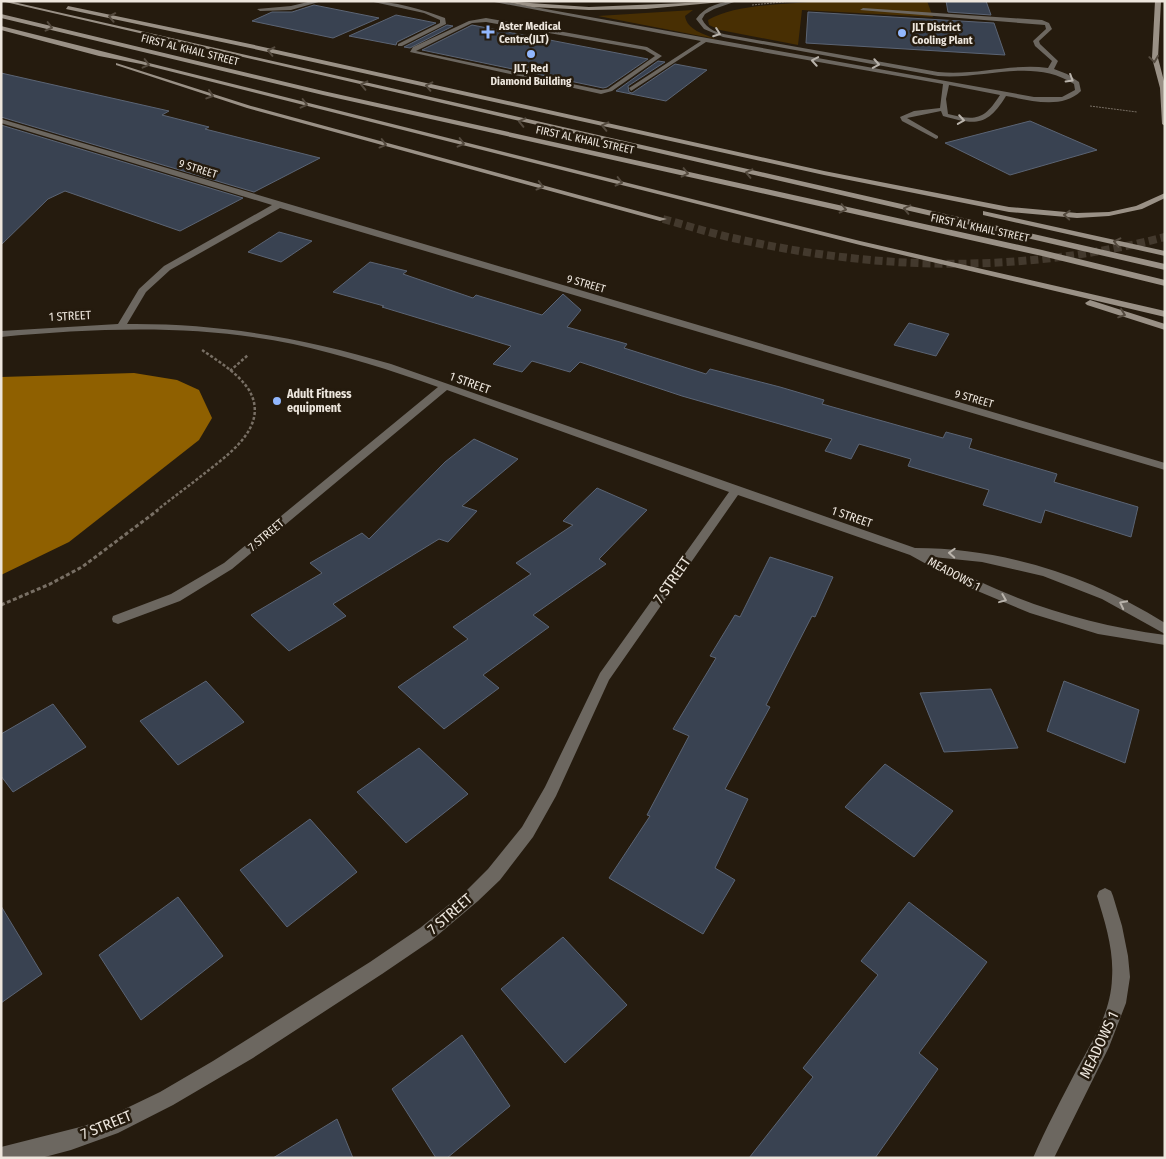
<svg xmlns="http://www.w3.org/2000/svg" width="1166" height="1159" viewBox="0 0 1166 1159" font-family="'Fira Sans Condensed',sans-serif">
  <style>
    .green { fill: #482f03 }
    .water { fill: #8f6000 }
    .building { fill: #394251; stroke: #5b6474 }
    .lines { fill: none; stroke-linecap: round; stroke-linejoin: round }
    .secondary-tunnel { stroke: #43392d; stroke-width: 8; stroke-dasharray: 8 4; stroke-linecap: butt }
    .path-far2 { stroke: #786f64; stroke-width: 1; stroke-dasharray: 2 1; stroke-linecap: butt }
    .path-far1 { stroke: #786f64; stroke-width: 2.5; stroke-dasharray: 3 2; stroke-linecap: butt }
    .path { stroke: #786f64; stroke-width: 3; stroke-dasharray: 4 2.5; stroke-linecap: butt }
    .service { fill: #6c6760; fill-rule: evenodd }
    .minor { fill: #6c6760; fill-rule: evenodd }
    .secondary { fill: #9a9186; fill-rule: evenodd }
    .oneway { stroke: #544a3e }
    .oneway2 { stroke: #b9b3ab }
    .poi-dot { fill: #92b7fd; stroke: #251b0e; stroke-width: 2 }
    .labels { text-anchor: middle; dominant-baseline: central; stroke-width: 5; stroke-linejoin: round; paint-order: stroke }
    .far-poi-label { font-size: 11px; font-weight: bold; fill: #ede6dd; stroke: #251b0e; text-anchor: start }
    .far-street-label { font-size: 11px; fill: #ede6dd; stroke: #251b0e }
    .street-label { font-size: 12px; fill: #ede6dd; stroke: #251b0e }
    .poi-label { font-size: 12px; font-weight: bold; fill: #ede6dd; stroke: #251b0e; text-anchor: start }
    .near-street-label { font-size: 15px; fill: #ede6dd; stroke: #251b0e }
  </style>
  <rect width="100%" height="100%" fill="#251b0e"/>
  <path class="green" d="M 820,1 L 927,1 L 933,17 L 802,10 L 798,45 L 720,30 L 709,25 L 708,20 C 736,3 787,5 820,1 Z
    M 693,10 L 685,16 C 687,30 704,34 716,39 L 598,16 Z"/>
  <path class="water" d="M 134,373 L 177,380 L 199,390 L 212,418 L 199,440 L 69,542 L 1,575 L 1,377 Z"/>
  <path class="building" d="M 946,1 L 986,1 L 991,15 L 948,12 Z
    M 314,5 L 379,18 L 333,38 L 252,21 L 272,12 L 292,12 Z
    M 808,12 L 994,23 L 1005,55 L 806,43 Z
    M 396,15 L 436,23 L 397,42 L 396,45 L 349,36 Z
    M 447,25 L 453,26 L 410,48 L 404,47 Z
    M 472,25 L 648,59 L 607,87 L 603,88 L 422,50 Z
    M 658,61 L 665,62 L 628,86 L 629,92 L 632,93 L 675,64 L 707,70 L 666,101 L 616,91 Z
    M 1,73 L 169,111 L 162,115 L 209,127 L 205,129 L 320,158 L 254,192 L 1,117 Z
    M 1030,121 L 1097,150 L 1010,175 L 945,143 Z
    M 1,125 L 243,198 L 180,231 L 65,191 L 48,199 L 1,245 Z
    M 279,232 L 312,241 L 281,262 L 248,252 Z
    M 370,262 L 407,271 L 403,274 L 473,298 L 476,295 L 542,315 L 563,294 L 581,310 L 567,327 L 627,344 L 624,348 L 706,374 L 710,369 L 780,387 L 824,400 L 822,404 L 943,438 L 946,432 L 972,439 L 969,448 L 1057,474 L 1054,482 L 1138,507 L 1131,537 L 1045,510 L 1041,523 L 983,505 L 989,490 L 908,466 L 911,459 L 859,444 L 851,459 L 825,451 L 832,439 L 682,396 L 580,362 L 570,372 L 532,361 L 522,372 L 493,364 L 511,346 L 382,307 L 384,306 L 333,292 Z
    M 909,323 L 949,334 L 936,356 L 894,345 Z
    M 474,439 L 518,459 L 462,506 L 477,511 L 448,542 L 439,539 L 333,604 L 346,616 L 289,651 L 251,615 L 322,573 L 310,563 L 362,533 L 369,539 L 445,462 Z
    M 597,488 L 647,510 L 599,559 L 606,564 L 533,615 L 549,627 L 483,675 L 499,688 L 444,729 L 398,687 L 468,639 L 453,627 L 531,574 L 516,563 L 573,525 L 563,521 Z
    M 770,557 L 833,577 L 815,617 L 812,616 L 766,705 L 770,707 L 725,789 L 748,799 L 715,868 L 735,880 L 703,934 L 609,878 L 650,816 L 647,815 L 689,736 L 673,729 L 716,658 L 710,656 L 735,615 L 740,617 Z
    M 206,681 L 244,722 L 178,765 L 140,721 Z
    M 1064,681 L 1139,710 L 1125,763 L 1047,731 Z
    M 991,689 L 1018,748 L 944,752 L 920,693 Z
    M 53,704 L 86,747 L 13,792 L 1,776 L 1,734 Z
    M 419,748 L 468,794 L 406,843 L 357,792 Z
    M 885,764 L 953,811 L 914,857 L 845,807 Z
    M 310,819 L 357,872 L 287,927 L 240,870 Z
    M 178,897 L 223,956 L 141,1020 L 99,955 Z
    M 909,902 L 987,962 L 919,1053 L 938,1069 L 875,1158 L 749,1158 L 813,1077 L 803,1068 L 878,975 L 861,961 Z
    M 1,906 L 42,974 L 1,1003 Z
    M 563,937 L 627,1005 L 565,1063 L 501,989 Z
    M 462,1035 L 510,1106 L 447,1158 L 436,1158 L 392,1089 Z
    M 337,1119 L 353,1158 L 273,1158 Z"/>
  <g class="lines">
    <path class="secondary-tunnel" d="M 663,219 C 686,225 709,233 733,238 C 878,271 1021,274 1165,237"/>
    <path class="path-far2" d="M 752,5 L 792,1
      M 1090,106 L 1137,112"/>
    <path class="path-far1" d="M 230,371 L 248,355
      M 156,511 C 172,498 189,486 205,473 C 229,454 270,426 249,390 C 238,373 218,361 202,350"/>
    <path class="path" d="M 1,605 L 50,584 L 82,567 L 158,510"/>
    <path class="service" d="M 312,1 L 322,1 L 291,10 L 260,11 L 257,9 L 291,6 Z
      M 369,1 C 394,1 421,9 445,18 L 446,24 L 402,46 L 398,46 L 398,44 L 440,23 L 440,20 L 424,13 Z
      M 489,1 L 501,1 L 1034,97 L 1062,97 L 1075,90 L 1074,84 C 1033,57 984,80 938,76 L 723,37 L 704,29 L 696,19 C 705,6 722,1 737,1 L 714,9 L 705,14 L 702,19 C 707,30 718,33 729,35 L 938,72 C 975,76 1012,63 1048,68 L 1052,61 L 1035,46 L 1033,41 L 1046,29 L 1045,25 L 860,10 L 863,8 L 1042,20 L 1049,23 L 1052,29 L 1039,41 L 1040,44 L 1058,61 L 1054,69 L 1067,74 L 1079,82 L 1081,91 C 1062,110 1029,100 1006,96 C 987,127 975,125 943,116 L 941,111 L 907,118 L 938,136 L 938,138 L 936,139 L 902,121 L 900,117 L 914,111 L 940,108 L 943,84 L 706,42 L 631,91 L 629,88 L 701,41 ZM 949,85 L 1000,95 C 984,120 976,121 948,114 L 946,99 Z
      M 486,18 L 647,47 L 662,56 L 612,91 L 601,94 L 410,52 L 413,47 L 469,21 ZM 486,22 L 645,50 L 655,56 L 608,89 L 601,90 L 416,51 L 472,23 Z"/>
    <path class="minor" d="M 1,119 L 1165,463 L 1165,470 L 280,208 L 170,270 L 146,292 L 127,324 C 218,323 304,338 391,364 L 915,548 C 1004,548 1090,576 1165,623 L 1165,634 L 1102,599 L 1043,576 L 982,562 L 933,557 C 1005,599 1082,624 1165,635 L 1165,645 L 1098,634 L 1030,613 L 968,587 L 910,555 L 738,495 L 609,680 L 556,796 L 533,837 L 500,880 L 478,901 L 432,940 L 382,974 L 253,1058 L 173,1105 L 118,1133 L 71,1150 L 41,1158 L 1,1158 L 1,1147 L 84,1126 L 106,1118 L 160,1092 L 213,1061 L 370,962 L 420,928 L 467,890 L 488,869 L 522,827 L 545,787 L 600,673 L 729,492 L 447,390 L 232,569 L 180,601 L 118,624 L 113,622 L 112,619 L 113,616 L 171,594 L 224,563 L 438,387 C 391,370 342,355 293,344 C 197,324 98,328 1,337 L 1,331 L 118,324 L 139,289 L 164,266 L 272,205 L 1,123 Z
      M 1105,888 L 1111,891 L 1113,896 L 1122,926 L 1128,956 L 1130,977 L 1126,1003 L 1109,1047 L 1054,1158 L 1033,1158 C 1046,1128 1062,1098 1077,1069 C 1093,1040 1111,1012 1112,978 C 1114,950 1105,922 1097,896 L 1099,891 Z"/>
    <path class="secondary" d="M 1,1 L 9,1 L 1165,264 L 1165,270 Z
      M 502,1 L 589,7 L 733,1 L 646,9 L 589,10 L 532,7 Z
      M 1155,1 L 1161,1 L 1158,58 L 1165,85 L 1165,126 L 1162,124 L 1160,88 L 1152,58 Z
      M 68,6 L 250,44 L 824,171 L 1009,207 L 1077,213 L 1109,212 L 1136,206 L 1165,193 L 1165,198 L 1142,209 L 1109,216 L 1077,218 L 1009,212 L 824,175 L 250,48 L 66,9 Z
      M 1,14 L 323,91 L 1042,250 L 1165,280 L 1165,286 L 1042,256 L 323,95 L 1,18 Z
      M 1,26 L 860,241 L 1165,311 L 1165,317 L 860,245 L 141,64 L 99,56 L 1,30 Z
      M 116,63 L 251,106 L 667,219 L 660,221 L 247,108 L 116,65 Z
      M 983,211 L 1165,251 L 1165,256 L 983,215 Z
      M 1090,300 L 1165,324 L 1165,330 L 1087,305 L 1085,303 Z"/>
  </g>
  <defs><path id="oneway-chevron" d="M-2-3.5L2.5 0L-2 3.5" fill="none" stroke-width="1.6" stroke-linecap="round" stroke-linejoin="round" transform="scale(1.25)"/></defs>
  <g class="oneway">
    <use href="#oneway-chevron" transform="translate(112 17) rotate(-169)"/>
    <use href="#oneway-chevron" transform="translate(49 27) rotate(14)"/>
    <use href="#oneway-chevron" transform="translate(271 51) rotate(-167)"/>
    <use href="#oneway-chevron" transform="translate(1154 59) rotate(82)"/>
    <use href="#oneway-chevron" transform="translate(146 64) rotate(14)"/>
    <use href="#oneway-chevron" transform="translate(364 85) rotate(-167)"/>
    <use href="#oneway-chevron" transform="translate(429 86) rotate(-167)"/>
    <use href="#oneway-chevron" transform="translate(210 95) rotate(18)"/>
    <use href="#oneway-chevron" transform="translate(304 104) rotate(14)"/>
    <use href="#oneway-chevron" transform="translate(522 122) rotate(-167)"/>
    <use href="#oneway-chevron" transform="translate(605 126) rotate(-167)"/>
    <use href="#oneway-chevron" transform="translate(461 143) rotate(14)"/>
    <use href="#oneway-chevron" transform="translate(383 144) rotate(15)"/>
    <use href="#oneway-chevron" transform="translate(685 173) rotate(13)"/>
    <use href="#oneway-chevron" transform="translate(749 173) rotate(-167)"/>
    <use href="#oneway-chevron" transform="translate(619 182) rotate(14)"/>
    <use href="#oneway-chevron" transform="translate(540 186) rotate(15)"/>
    <use href="#oneway-chevron" transform="translate(843 209) rotate(13)"/>
    <use href="#oneway-chevron" transform="translate(907 209) rotate(-167)"/>
    <use href="#oneway-chevron" transform="translate(1067 215) rotate(-177)"/>
    <use href="#oneway-chevron" transform="translate(1117 242) rotate(-167)"/>
    <use href="#oneway-chevron" transform="translate(1122 314) rotate(19)"/>
  </g>
  <g class="oneway2">
    <use href="#oneway-chevron" transform="translate(717 33) rotate(20)"/>
    <use href="#oneway-chevron" transform="translate(815 61) rotate(-170)"/>
    <use href="#oneway-chevron" transform="translate(876 64) rotate(10)"/>
    <use href="#oneway-chevron" transform="translate(1070 79) rotate(31)"/>
    <use href="#oneway-chevron" transform="translate(961 120) rotate(9)"/>
    <use href="#oneway-chevron" transform="translate(952 553) rotate(-177)"/>
    <use href="#oneway-chevron" transform="translate(1003 599) rotate(22)"/>
    <use href="#oneway-chevron" transform="translate(1123 604) rotate(-153)"/>
  </g>
  <g class="poi-dot">
    <path d="M485.5 24.5h5v5h5v5h-5v5h-5v-5h-5v-5h5z"/>
    <circle cx="902" cy="33" r="5"/>
    <circle cx="531" cy="54" r="5"/>
    <circle cx="277" cy="401" r="5"/>
  </g>
  <g class="labels">
    <g class="far-poi-label">
      <text x="499" y="26">Aster Medical<tspan x="499" dy="13">Centre(JLT)</tspan></text>
      <text x="912" y="27">JLT District<tspan x="912" dy="13">Cooling Plant</tspan></text>
      <text x="531" y="68" text-anchor="middle">JLT, Red<tspan x="531" dy="13">Diamond Building</tspan></text>
    </g>
    <g class="far-street-label">
      <text transform="translate(190 50) rotate(14)">FIRST AL KHAIL STREET</text>
      <text transform="translate(585 140) rotate(12)">FIRST AL KHAIL STREET</text>
      <text transform="translate(198 169) rotate(17)">9 STREET</text>
      <text transform="translate(980 228) rotate(12)">FIRST AL KHAIL STREET</text>
      <text transform="translate(586 284) rotate(16)">9 STREET</text>
      <text transform="translate(974 399) rotate(16)">9 STREET</text>
    </g>
    <g class="street-label">
      <text transform="translate(70 316) rotate(-3)">1 STREET</text>
      <text transform="translate(470 383) rotate(20)">1 STREET</text>
      <text transform="translate(852 517) rotate(19)">1 STREET</text>
      <text transform="translate(266 535) rotate(-40)">7 STREET</text>
      <text transform="translate(954 574) rotate(28)">MEADOWS 1</text>
    </g>
    <g class="poi-label">
      <text x="287" y="394">Adult Fitness<tspan x="287" dy="14">equipment</tspan></text>
    </g>
    <g class="near-street-label">
      <text transform="translate(672 580) rotate(-55)">7 STREET</text>
      <text transform="translate(450 914) rotate(-41)">7 STREET</text>
      <text transform="translate(1099 1045) rotate(-65)">MEADOWS 1</text>
      <text transform="translate(106 1125) rotate(-22)">7 STREET</text>
    </g>
  </g>
  <rect width="1166" height="1159" fill="none" stroke="#ede6dd" stroke-width="5"/>
</svg>
